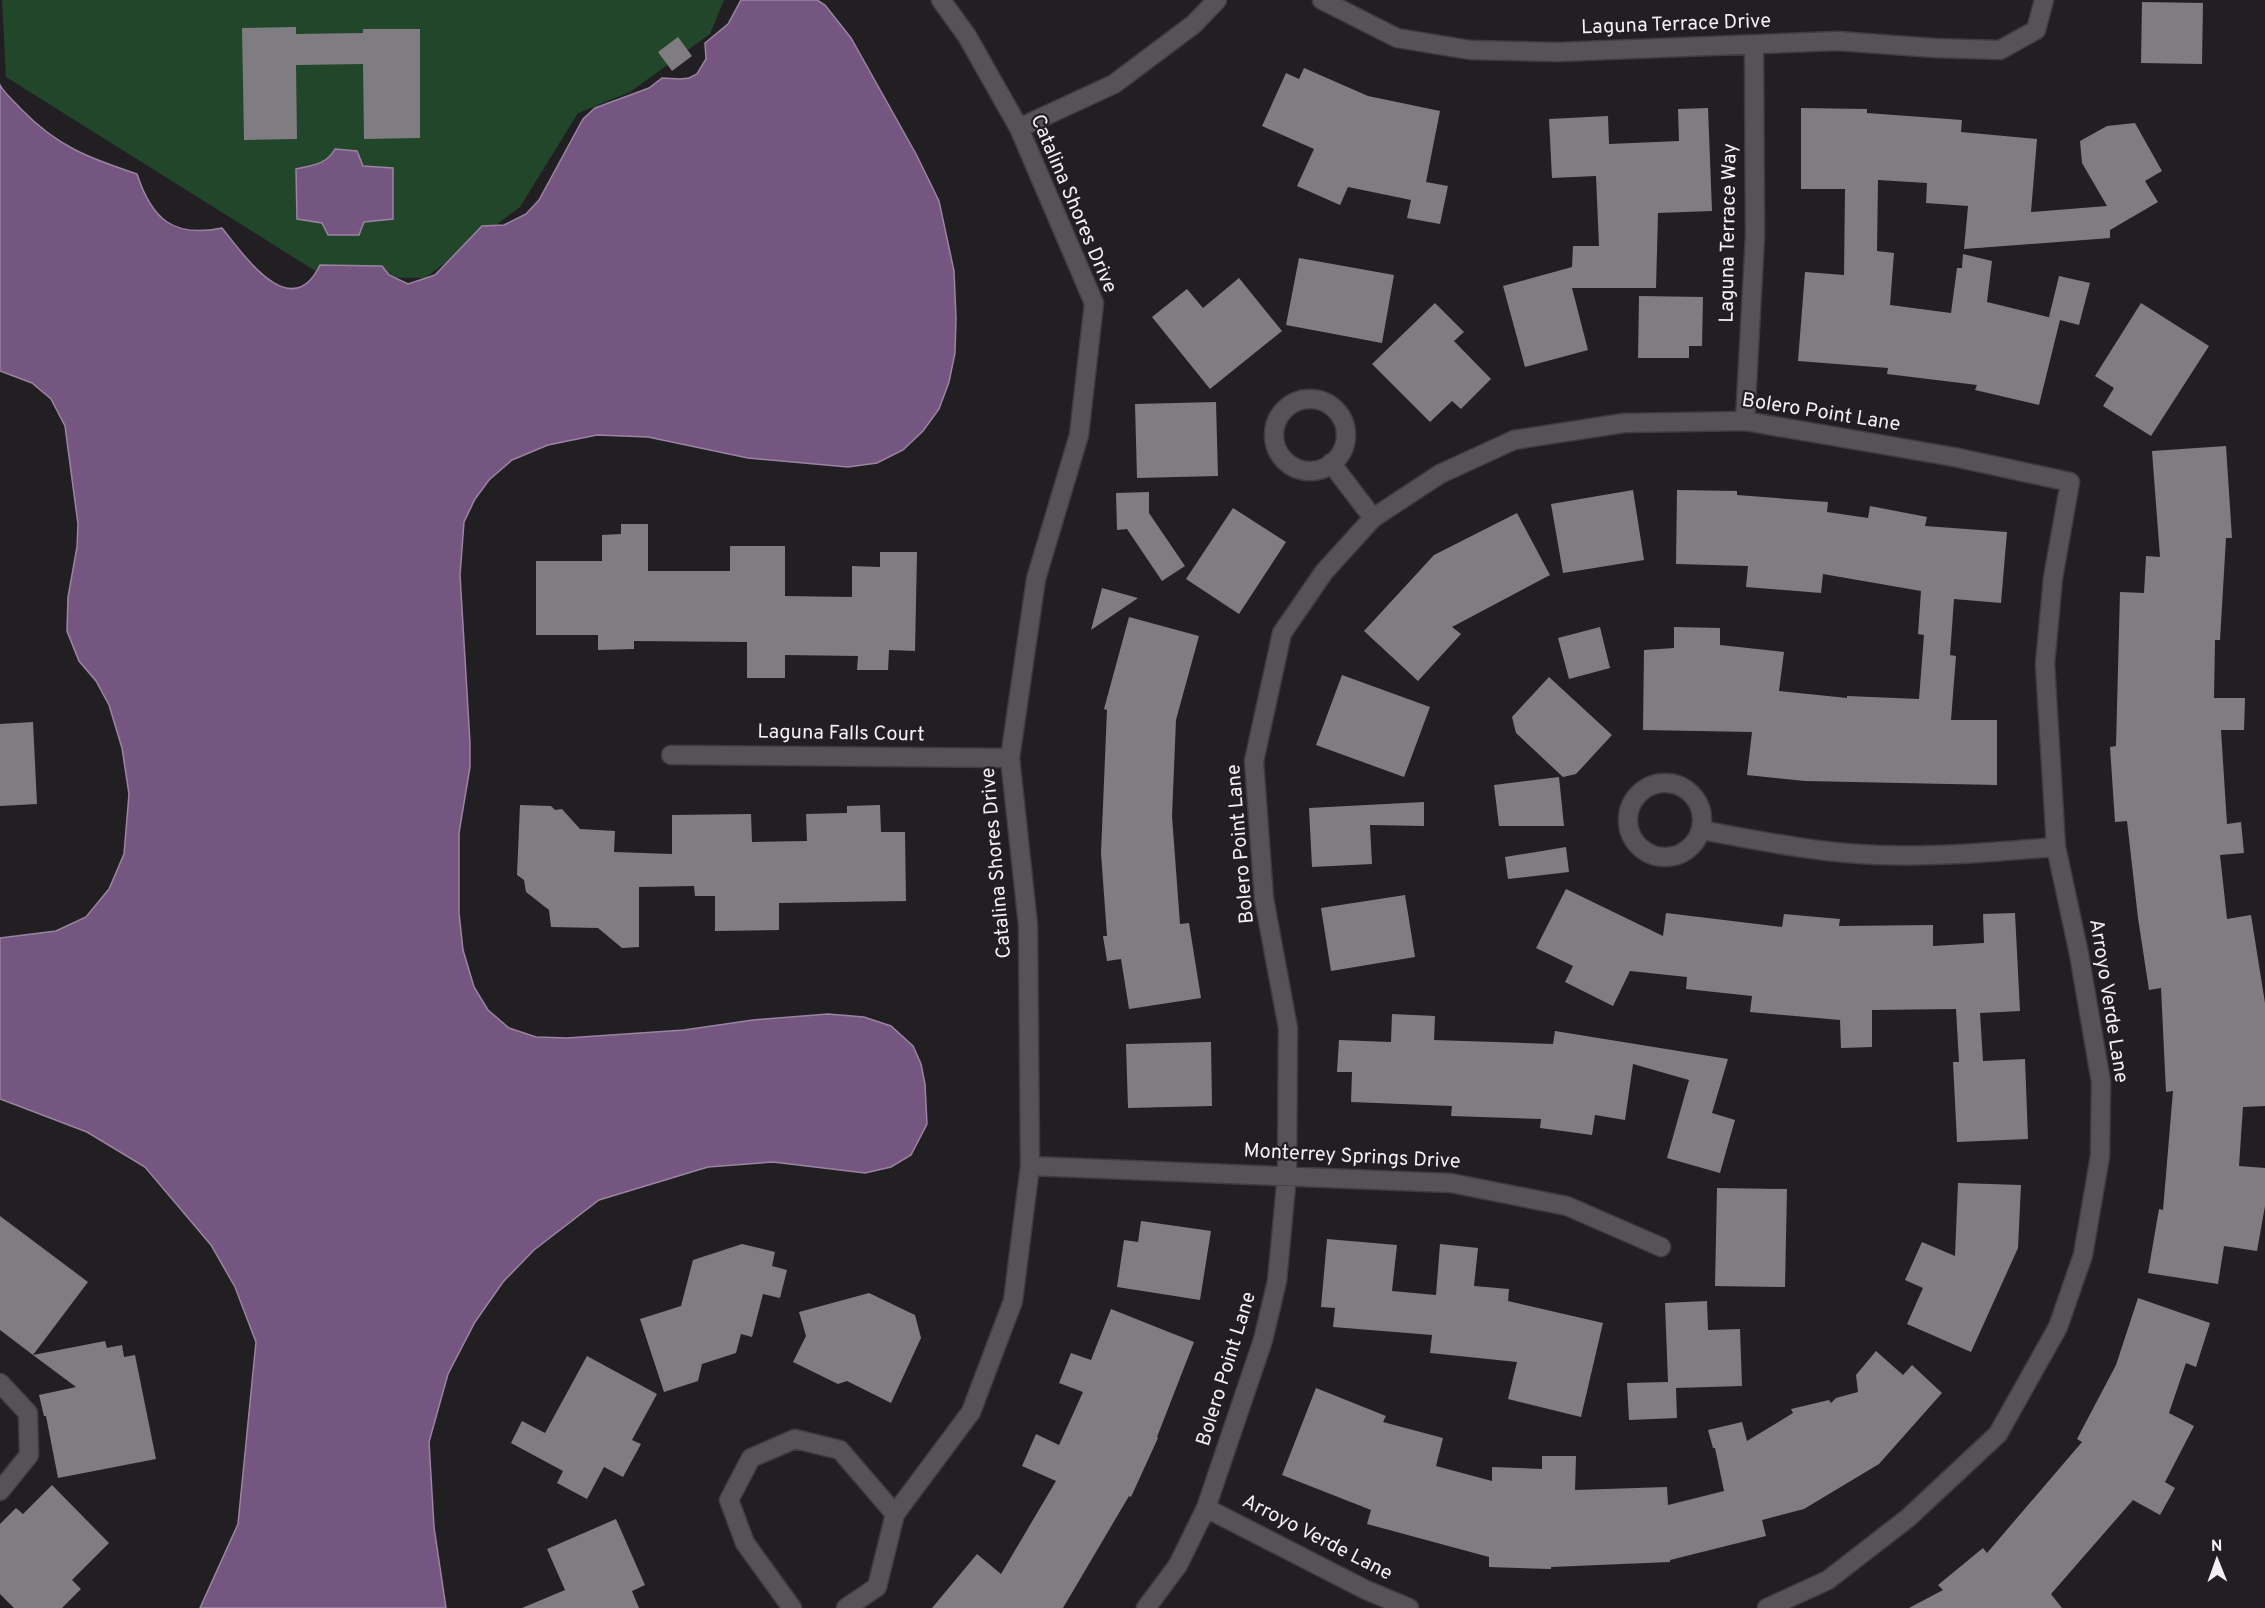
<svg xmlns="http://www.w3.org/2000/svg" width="2265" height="1608" viewBox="0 0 2265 1608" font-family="Overpass,sans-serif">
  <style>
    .green { fill: #214629 }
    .water { fill: #745680; stroke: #9a84a2; stroke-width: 1.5 }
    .building { fill: #807d82 }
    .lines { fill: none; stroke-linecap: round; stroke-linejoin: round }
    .street-casing { stroke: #3e3c3f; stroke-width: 21 }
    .street { stroke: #565357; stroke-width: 18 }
    .labels { text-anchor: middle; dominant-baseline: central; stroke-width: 4.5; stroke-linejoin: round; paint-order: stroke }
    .street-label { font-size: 20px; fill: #f2f0f3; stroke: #221f23 }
  </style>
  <rect width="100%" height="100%" fill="#221f23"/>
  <path class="green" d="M 2,0 L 724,0 L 710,34 L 630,92 L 578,113 L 520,207 L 425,278 L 325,277 L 6,77 Z"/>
  <path class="water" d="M 741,0 L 817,0 L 825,5 L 851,38 L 916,154 L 939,201 L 954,271 L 956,318 L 955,353 L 949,382 L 939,409 L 923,431 L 903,450 L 877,463 L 848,467 L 748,458 L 648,437 L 597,435 L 548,445 L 512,460 L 489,480 L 475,499 L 464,522 L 460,575 L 470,743 L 470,767 L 459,833 L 459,913 L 463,950 L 474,987 L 488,1010 L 509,1028 L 536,1037 L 567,1038 L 684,1030 L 753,1020 L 828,1014 L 864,1017 L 891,1026 L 913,1046 L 921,1064 L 925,1084 L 927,1124 L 911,1155 L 891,1167 L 865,1173 L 773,1162 L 708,1167 L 599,1200 L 534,1250 L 503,1282 L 475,1322 L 448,1374 L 429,1442 L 434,1527 L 446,1608 L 200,1608 L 238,1524 L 256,1342 L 235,1287 L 211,1245 L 145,1167 L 87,1132 L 0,1099 L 0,938 L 56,931 L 86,917 L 109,889 L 124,854 L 129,794 L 122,748 L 109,705 L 96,681 L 79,661 L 67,631 L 68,597 L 77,547 L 78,524 L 65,426 L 51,399 L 32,383 L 0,371 L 0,85 C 5,94 14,101 21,109 C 58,147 89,158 137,174 C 152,220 174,238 222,228 C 244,255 291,325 320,265 L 382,266 L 389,275 L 408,284 L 435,275 L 482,226 L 504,225 L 526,214 L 539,200 L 583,119 L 595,108 L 649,88 L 662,78 L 680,79 L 689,78 L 697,74 L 706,59 L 705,43 L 728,24 Z
    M 335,149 L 357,151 L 363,166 L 393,168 L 393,219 L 364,222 L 359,235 L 328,235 L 322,223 L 297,219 L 296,169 C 313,165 326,165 335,149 Z"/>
  <path class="building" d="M 2142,2 L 2203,3 L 2202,64 L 2141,63 Z
    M 296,27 L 296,34 L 363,33 L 363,29 L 420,29 L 420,138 L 364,139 L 363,64 L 296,65 L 297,139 L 244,140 L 242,28 Z
    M 678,37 L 692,56 L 672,71 L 658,52 Z
    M 1304,68 L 1368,96 L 1440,111 L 1426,182 L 1448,186 L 1440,224 L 1407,218 L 1411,200 L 1348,187 L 1340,205 L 1297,186 L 1314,149 L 1262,126 L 1286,73 L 1299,79 Z
    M 1708,108 L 1712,211 L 1658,213 L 1656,288 L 1572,288 L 1588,350 L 1525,367 L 1503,286 L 1572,267 L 1573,246 L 1599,246 L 1596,176 L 1552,178 L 1549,119 L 1608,116 L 1609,144 L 1679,141 L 1678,109 Z
    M 1801,108 L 1867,109 L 1867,113 L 1962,120 L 1961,132 L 2037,139 L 2031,212 L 2107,206 L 2082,163 L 2080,141 L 2107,126 L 2135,123 L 2162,171 L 2145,181 L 2158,202 L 2110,230 L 2110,238 L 1964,249 L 1968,206 L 1926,203 L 1927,183 L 1878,180 L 1877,251 L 1894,253 L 1890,305 L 1951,313 L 1957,268 L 1962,268 L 1963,254 L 1992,261 L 1987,302 L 2052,318 L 2049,317 L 2059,276 L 2090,283 L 2079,325 L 2060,320 L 2039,405 L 1975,390 L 1977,385 L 1887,374 L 1888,368 L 1798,361 L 1805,272 L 1844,275 L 1845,189 L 1801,189 Z
    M 1299,258 L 1394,275 L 1382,343 L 1286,325 Z
    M 1239,278 L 1282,331 L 1210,389 L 1152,317 L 1187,289 L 1203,308 Z
    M 1639,296 L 1703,297 L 1702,346 L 1689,346 L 1689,358 L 1638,358 Z
    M 1435,303 L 1464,332 L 1454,341 L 1491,379 L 1461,409 L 1452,401 L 1430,422 L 1372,364 Z
    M 2141,303 L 2209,346 L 2151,436 L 2103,406 L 2114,388 L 2095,376 Z
    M 1216,402 L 1218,476 L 1137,478 L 1135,404 Z
    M 2226,446 L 2232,538 L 2226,538 L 2220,640 L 2215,640 L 2214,698 L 2245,698 L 2244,730 L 2221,730 L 2227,824 L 2241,822 L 2244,853 L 2220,855 L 2227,919 L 2251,915 L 2265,1003 L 2265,1106 L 2243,1107 L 2239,1166 L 2265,1168 L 2265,1206 L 2257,1251 L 2224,1246 L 2218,1284 L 2148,1273 L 2159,1209 L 2163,1210 L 2173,1091 L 2166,1092 L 2161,988 L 2149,990 L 2138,918 L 2127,821 L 2115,822 L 2110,747 L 2116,746 L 2120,592 L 2144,593 L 2146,556 L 2160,557 L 2152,451 Z
    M 1633,490 L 1644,560 L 1563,573 L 1551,504 Z
    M 1677,490 L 1737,491 L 1737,495 L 1828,502 L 1827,512 L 1868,518 L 1870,506 L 1927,517 L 1925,526 L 2007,532 L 2001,603 L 1954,599 L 1950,655 L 1956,656 L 1951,720 L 1997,720 L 1997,785 L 1805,781 L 1747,775 L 1752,732 L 1643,730 L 1644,650 L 1674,648 L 1674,627 L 1720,628 L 1720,645 L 1784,652 L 1779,691 L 1847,698 L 1847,696 L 1919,699 L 1924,635 L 1918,634 L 1921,591 L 1823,574 L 1821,593 L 1746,587 L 1748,566 L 1676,564 Z
    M 1149,492 L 1149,513 L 1185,566 L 1162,581 L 1127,529 L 1117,530 L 1116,493 Z
    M 1233,508 L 1286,542 L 1239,614 L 1186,579 Z
    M 1517,513 L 1550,575 L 1452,627 L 1461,634 L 1418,681 L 1364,631 L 1434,555 Z
    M 621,524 L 648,524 L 648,571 L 730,571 L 730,546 L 785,546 L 785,596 L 852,597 L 852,566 L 880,567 L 880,552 L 917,552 L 915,651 L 889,650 L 888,670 L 857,670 L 858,656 L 785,655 L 785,678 L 747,678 L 747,642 L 634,641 L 634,649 L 598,650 L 598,635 L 536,635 L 536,561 L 602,561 L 602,535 L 621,534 Z
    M 1102,588 L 1138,598 L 1091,630 Z
    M 1129,617 L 1199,636 L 1176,720 L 1172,816 L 1180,924 L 1189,923 L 1201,998 L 1129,1009 L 1121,959 L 1107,961 L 1103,936 L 1107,936 L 1101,853 L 1107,710 L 1104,709 Z
    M 1600,627 L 1610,668 L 1569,679 L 1558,638 Z
    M 1342,675 L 1430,707 L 1404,777 L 1316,745 Z
    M 1549,677 L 1612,735 L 1576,774 L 1563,777 L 1516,733 L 1512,717 Z
    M 33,722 L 37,804 L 0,806 L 0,724 Z
    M 1559,777 L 1564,826 L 1499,826 L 1494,785 Z
    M 1424,802 L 1424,826 L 1370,825 L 1372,864 L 1312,867 L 1309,808 Z
    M 520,805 L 551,806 L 555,810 L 562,809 L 580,829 L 615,831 L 614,852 L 672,854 L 672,815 L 751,814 L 752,842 L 807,841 L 806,814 L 847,813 L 847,806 L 880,805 L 881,832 L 905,832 L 906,901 L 779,903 L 779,930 L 715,931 L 715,896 L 695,896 L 694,886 L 639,887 L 639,947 L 622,948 L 598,928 L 551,927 L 549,910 L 526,892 L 524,880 L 517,875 Z
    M 1566,847 L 1569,872 L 1508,879 L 1505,857 Z
    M 1566,889 L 1663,936 L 1666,913 L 1782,927 L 1784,914 L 1840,919 L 1839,926 L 1933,925 L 1933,946 L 1984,943 L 1983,914 L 2015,913 L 2020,1011 L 1980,1013 L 1983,1061 L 2025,1059 L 2028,1139 L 1957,1142 L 1953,1062 L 1959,1062 L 1956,1009 L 1872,1010 L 1872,1047 L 1841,1048 L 1840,1020 L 1750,1012 L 1752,996 L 1686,989 L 1687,977 L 1630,971 L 1613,1006 L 1565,982 L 1573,966 L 1536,948 Z
    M 1405,895 L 1415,957 L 1331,971 L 1321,908 Z
    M 1392,1014 L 1435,1016 L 1434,1040 L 1553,1044 L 1555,1031 L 1728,1059 L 1712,1113 L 1735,1120 L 1720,1173 L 1667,1158 L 1689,1080 L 1633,1064 L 1625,1120 L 1595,1115 L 1592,1135 L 1540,1128 L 1541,1119 L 1451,1116 L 1452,1106 L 1351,1102 L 1352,1072 L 1337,1072 L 1339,1040 L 1391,1042 Z
    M 1211,1042 L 1212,1106 L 1128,1108 L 1126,1044 Z
    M 1958,1183 L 2021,1185 L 2018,1248 L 1971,1352 L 1907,1324 L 1923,1288 L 1905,1280 L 1922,1242 L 1955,1256 Z
    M 1717,1188 L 1787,1189 L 1785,1287 L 1715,1286 Z
    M 0,1216 L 88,1282 L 33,1355 L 0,1330 Z
    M 1141,1221 L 1211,1231 L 1200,1300 L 1117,1287 L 1124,1240 L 1138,1242 Z
    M 1327,1239 L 1397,1245 L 1392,1291 L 1436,1295 L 1440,1244 L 1478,1248 L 1474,1286 L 1509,1289 L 1508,1301 L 1603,1323 L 1581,1417 L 1508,1399 L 1517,1362 L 1430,1353 L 1432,1335 L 1333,1327 L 1335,1308 L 1321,1307 Z
    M 742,1244 L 775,1252 L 772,1266 L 787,1270 L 780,1298 L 763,1294 L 752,1337 L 741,1334 L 736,1353 L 702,1364 L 698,1381 L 664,1392 L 640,1319 L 681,1306 L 693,1260 Z
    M 869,1293 L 915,1315 L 921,1338 L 891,1403 L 847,1381 L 838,1384 L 793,1362 L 806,1336 L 799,1312 Z
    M 2138,1298 L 2210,1323 L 2196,1367 L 2186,1363 L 2169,1413 L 2194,1426 L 2165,1482 L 2175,1488 L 2160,1515 L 2133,1500 L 2051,1594 L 2062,1608 L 1909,1608 L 1943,1590 L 1938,1585 L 1983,1548 L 1987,1553 L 2082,1442 L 2077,1439 L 2116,1365 Z
    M 1707,1301 L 1708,1330 L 1740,1329 L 1742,1386 L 1676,1388 L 1677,1418 L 1629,1420 L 1627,1383 L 1668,1382 L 1665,1303 Z
    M 1111,1309 L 1194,1342 L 1157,1437 L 1158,1438 L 1131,1497 L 1129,1496 L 1063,1608 L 932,1608 L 977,1554 L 1001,1574 L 1056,1481 L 1022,1466 L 1036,1434 L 1059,1445 L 1083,1392 L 1059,1383 L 1071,1353 L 1091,1360 Z
    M 105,1341 L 107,1348 L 122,1345 L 124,1357 L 135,1355 L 156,1459 L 58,1478 L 46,1416 L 44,1416 L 39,1395 L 76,1387 L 33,1355 Z
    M 1876,1351 L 1903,1375 L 1912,1365 L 1942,1393 L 1879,1464 L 1804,1509 L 1762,1520 L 1766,1536 L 1670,1560 L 1670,1562 L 1551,1567 L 1551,1569 L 1489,1567 L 1489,1557 L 1367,1524 L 1371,1510 L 1282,1475 L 1316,1388 L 1386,1416 L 1383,1422 L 1443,1438 L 1436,1466 L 1492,1481 L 1492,1467 L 1542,1469 L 1542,1456 L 1576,1456 L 1575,1490 L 1667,1487 L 1668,1505 L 1724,1491 L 1715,1448 L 1713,1448 L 1708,1430 L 1742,1422 L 1747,1441 L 1793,1413 L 1791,1409 L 1829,1400 L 1831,1403 L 1836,1398 L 1858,1392 L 1856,1375 Z
    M 587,1356 L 657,1394 L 632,1440 L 641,1444 L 623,1477 L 604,1467 L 587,1499 L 557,1483 L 563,1471 L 511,1443 L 522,1421 L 545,1433 Z
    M 52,1485 L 109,1543 L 72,1580 L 81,1589 L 62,1608 L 14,1608 L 0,1594 L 0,1524 L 16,1508 L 23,1514 Z
    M 616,1519 L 645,1585 L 632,1591 L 639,1608 L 522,1608 L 565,1590 L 547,1549 Z"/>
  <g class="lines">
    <g class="street-casing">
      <path id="street" d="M 1322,0 L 1397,38 L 1470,50 L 1558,52 L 1838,41 L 1934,48 L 2000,50 L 2036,30 L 2044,0
        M 1019,128 L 1114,84 L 1194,24 L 1217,0
        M1274 435a36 36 0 1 1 72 0a36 36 0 1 1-72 0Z
        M 1745,421 L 1755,236 L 1754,45
        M 1331,463 L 1373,518
        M 671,755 L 1010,758
        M1628 820a37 37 0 1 1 74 0a37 37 0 1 1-74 0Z
        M 1701,830 C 1760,841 1819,853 1878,855 C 1938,857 1997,852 2056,847
        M 1030,1166 L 1451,1183 L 1567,1206 L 1661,1247
        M 0,1383 L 28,1413 L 29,1455 L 0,1491
        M 1206,1508 L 1366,1590 L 1409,1608
        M 792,1608 L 745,1543 L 729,1500 L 751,1458 L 795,1439 L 840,1450 L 895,1514
        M 846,1608 L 877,1587 L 895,1514 L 971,1412 L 1013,1301 L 1030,1166 L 1028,925 L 1010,758 L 1036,579 L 1079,435 L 1094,303 L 1019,128 L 967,36 L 941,0
        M 1146,1608 L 1178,1565 L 1206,1508 L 1263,1340 L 1277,1281 L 1287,1175 L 1288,1028 L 1264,899 L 1254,761 L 1282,633 L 1324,572 L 1373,518 L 1440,474 L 1514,440 L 1624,423 L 1745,421 L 1954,457 L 2070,482 L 2053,578 L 2045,664 L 2056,847 L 2079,954 L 2101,1082 L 2100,1156 L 2083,1255 L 2058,1327 L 1998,1434 L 1908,1518 L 1828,1580 L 1767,1608"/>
    </g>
    <use href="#street" class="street"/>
  </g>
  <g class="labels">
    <g class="street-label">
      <text transform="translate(1676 25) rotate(-2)">Laguna Terrace Drive</text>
      <text transform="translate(1073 204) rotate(67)">Catalina Shores Drive</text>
      <text transform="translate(1729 233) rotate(-89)">Laguna Terrace Way</text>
      <text transform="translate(1821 413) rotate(9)">Bolero Point Lane</text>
      <text transform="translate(841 734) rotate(1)">Laguna Falls Court</text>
      <text transform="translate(1241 844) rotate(-95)">Bolero Point Lane</text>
      <text transform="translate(997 863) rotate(-95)">Catalina Shores Drive</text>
      <text transform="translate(2108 1001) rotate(81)">Arroyo Verde Lane</text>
      <text transform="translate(1352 1157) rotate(3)">Monterrey Springs Drive</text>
      <text transform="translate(1227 1369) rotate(-73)">Bolero Point Lane</text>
      <text transform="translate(1317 1538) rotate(27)">Arroyo Verde Lane</text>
    </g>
  </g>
  <g transform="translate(2217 1560) rotate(359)" stroke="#221f23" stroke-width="4.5" paint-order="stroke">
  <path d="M0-4.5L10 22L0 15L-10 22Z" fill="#f2f0f3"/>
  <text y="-9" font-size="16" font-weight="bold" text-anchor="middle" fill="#f2f0f3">N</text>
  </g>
</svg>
